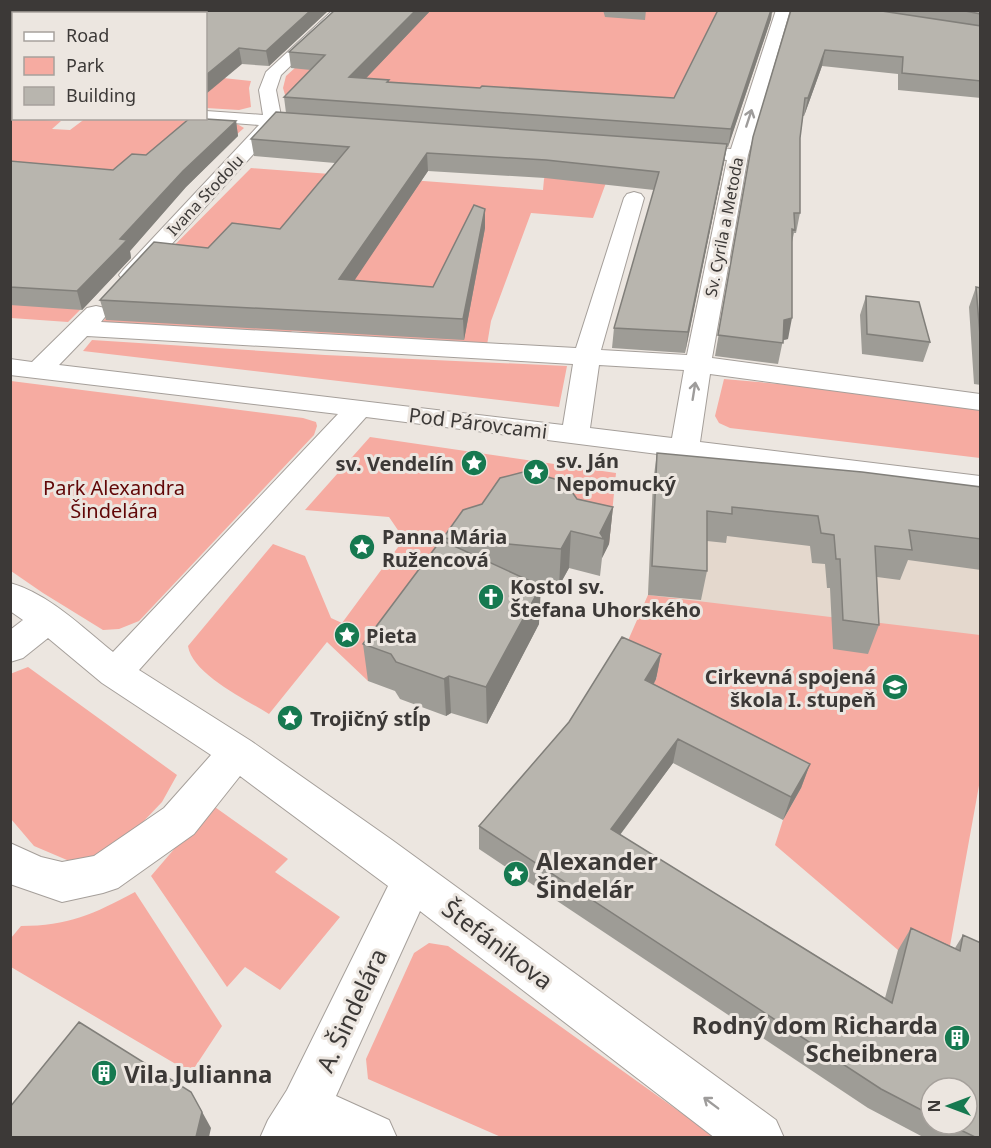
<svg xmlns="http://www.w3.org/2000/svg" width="991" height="1148" viewBox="0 0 991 1148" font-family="'Noto Sans',sans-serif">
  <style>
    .built { fill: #e4d8cd }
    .green { fill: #f6aba1 }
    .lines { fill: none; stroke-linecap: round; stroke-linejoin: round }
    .minor-casing { stroke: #a59f9a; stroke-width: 2 }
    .minor { fill: #fff; fill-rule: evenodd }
    .wall { fill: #9e9c96; fill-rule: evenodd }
    .shaded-wall { fill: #817f7a }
    .building { fill: #b8b5ae; stroke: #817f7a; stroke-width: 1.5 }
    .oneway { stroke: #9e9c9b }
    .labels { text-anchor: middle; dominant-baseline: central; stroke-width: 6; stroke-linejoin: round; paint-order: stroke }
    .far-street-label { font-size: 16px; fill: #3c3937; stroke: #ece6e0 }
    .street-label { font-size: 20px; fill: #3c3937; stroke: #ece6e0 }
    .poi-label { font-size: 20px; font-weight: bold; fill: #3c3937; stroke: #ece6e0; text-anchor: start }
    .park-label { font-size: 20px; fill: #610707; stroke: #ece6e0 }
    .near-poi-label { font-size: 24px; font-weight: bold; fill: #3c3937; stroke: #ece6e0; text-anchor: start }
    .near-street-label { font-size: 24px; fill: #3c3937; stroke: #ece6e0 }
  </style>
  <rect width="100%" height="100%" fill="#ece6e0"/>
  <path class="built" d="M 653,482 L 980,517 L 980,758 L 639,616 L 648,595 Z"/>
  <path class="green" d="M 761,10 L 722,145 L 288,105 L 283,88 L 286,76 L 358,11 Z
    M 223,78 L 251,81 L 249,88 L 251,107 L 239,110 L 206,108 L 206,94 Z
    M 11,118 L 61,121 L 52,129 L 70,130 L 86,118 L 159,119 L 237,124 L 244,128 L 235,136 L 115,212 L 81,309 L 68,322 L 11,318 Z
    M 556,148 L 617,153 L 593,218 L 531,213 L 491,321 L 487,345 L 292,331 L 289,334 L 100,324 L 135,288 L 132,288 L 251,168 L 543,190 L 544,179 Z
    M 92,340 L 325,355 L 567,366 L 559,407 L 83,351 Z
    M 724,379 L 869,392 L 980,407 L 980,458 L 730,428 L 719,423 L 715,416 Z
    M 11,381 L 303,418 L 316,422 L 317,426 L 314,435 L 139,621 L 119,629 L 103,630 L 43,593 L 11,571 Z
    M 370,437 L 616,473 L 609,544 L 464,547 L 368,681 L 327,642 L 269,714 C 247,700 192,674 188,646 L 273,544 L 305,556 L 331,618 L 342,623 L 404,539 L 389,517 L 305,510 Z
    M 648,595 L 980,635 L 980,780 L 948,957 L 898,950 L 775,845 L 783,820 L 801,788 L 642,704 L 657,677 L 619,661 Z
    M 28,667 L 177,775 L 162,802 L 119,847 L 74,863 L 34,846 L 11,819 L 10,674 Z
    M 212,805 L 288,859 L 275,872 L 340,917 L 280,990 L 245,967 L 227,987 L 151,876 Z
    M 135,892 L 222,1026 L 191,1073 L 11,967 L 11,938 L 21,926 C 68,926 94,914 135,892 Z
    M 429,943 L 448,946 L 715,1137 L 501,1137 L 368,1079 L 366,1059 L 414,953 Z"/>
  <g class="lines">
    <g class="minor-casing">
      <path id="minor" d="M 333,10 L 349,10 L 281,75 L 276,90 L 281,116 L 320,120 L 323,124 L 320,128 L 278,127 L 139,280 L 131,282 L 123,280 L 119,275 L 123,270 L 259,125 L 206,121 L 199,118 L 206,118 L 206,111 L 263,115 L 259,90 L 266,72 Z
        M 776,10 L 790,10 L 748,155 L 712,358 L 980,394 L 980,410 L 710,374 L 700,442 L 980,476 L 980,495 L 366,417 L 139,670 L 251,741 L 392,840 L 776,1120 L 784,1138 L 715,1138 L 420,911 L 336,1096 L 389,1120 L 397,1138 L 260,1138 L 268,1120 L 287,1090 L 388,886 L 240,776 L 194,834 L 118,888 L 103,893 L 62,902 L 10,884 L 10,843 L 41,857 L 62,862 L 94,856 L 164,808 L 211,755 L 102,683 L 48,638 L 23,658 L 10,662 L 10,630 L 23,620 L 10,611 L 10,583 C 49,594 82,627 113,652 L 338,414 L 10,375 L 10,359 L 32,362 L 87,308 L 96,306 L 105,308 L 108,313 L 101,322 L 576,348 L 624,198 L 627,194 L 634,192 L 641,194 L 644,198 L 601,350 L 687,355 L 727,160 L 680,156 L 673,154 L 671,150 L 673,146 L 680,144 L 731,149 ZM 87,336 L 573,364 L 563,425 L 59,365 ZM 599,365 L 684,370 L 672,438 L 590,428 Z
        M 10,97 L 14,98 L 14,108 L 10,107 Z"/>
    </g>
    <use href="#minor" class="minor"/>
  </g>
  <path class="wall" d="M 10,10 L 329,10 L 269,66 L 242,64 L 206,14 L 14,14 L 14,83 L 10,85 Z
    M 431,10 L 366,78 L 389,80 L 389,82 L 480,88 L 674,98 L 718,10 L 774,10 L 773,13 L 772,12 L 771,19 L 728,147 L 727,147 L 685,353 L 612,348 L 614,328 L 654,190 L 545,178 L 428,171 L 354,280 L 433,287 L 485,209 L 485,228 L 464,340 L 106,320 L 100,300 L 208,248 L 280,229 L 335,163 L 254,156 L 251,139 L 286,113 L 284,97 L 311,70 L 291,68 L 289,52 Z
    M 603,10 L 646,10 L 645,20 L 605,17 Z
    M 791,10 L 981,10 L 981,98 L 898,90 L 898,74 L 822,66 L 804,116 L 803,116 L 800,138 L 800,213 L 796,233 L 794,233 L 792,242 L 788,339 L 783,340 L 778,364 L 715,356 L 753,137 Z
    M 236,121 L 238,136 L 186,187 L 130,251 L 131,258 L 82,310 L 10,305 L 10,161 L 113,170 L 146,155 Z
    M 976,287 L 981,288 L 981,385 L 974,384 L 969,307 Z
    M 866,296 L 930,342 L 923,362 L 862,354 L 860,315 Z
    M 657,453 L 981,487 L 981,570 L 908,560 L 900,580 L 877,577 L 879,625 L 868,654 L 833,649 L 830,588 L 827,588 L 825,564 L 812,563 L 810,546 L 727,536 L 726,543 L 707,541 L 707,571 L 701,600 L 648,595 L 653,482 Z
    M 577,499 L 613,507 L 609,544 L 602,558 L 600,576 L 569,568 L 559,586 L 536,584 L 539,624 L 487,724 L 451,713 L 446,716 L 400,699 L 395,691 L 368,681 L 363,644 L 443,541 L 443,538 Z
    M 661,654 L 656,679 L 654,684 L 810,764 L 801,788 L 783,820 L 673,763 L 620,835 L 885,998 L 898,950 L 911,928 L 955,948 L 963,935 L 981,1137 L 923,1137 L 868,1108 L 479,849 L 479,826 ZM 931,1088 L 967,1124 L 931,1124 Z"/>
  <path class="shaded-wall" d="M 103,10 L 115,10 L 116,14 L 97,14 Z
    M 311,10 L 329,10 L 269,66 L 266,51 Z
    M 416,10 L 431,10 L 351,94 L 349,77 Z
    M 771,10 L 772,10 L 771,19 L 728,147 L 731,129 Z
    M 239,48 L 242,64 L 206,94 L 206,75 Z
    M 825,50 L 822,66 L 804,116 L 808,98 Z
    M 14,63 L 14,83 L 10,85 L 10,65 Z
    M 236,121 L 238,136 L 186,187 L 130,251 L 131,258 L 82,310 L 77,291 L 120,239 L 183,171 Z
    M 727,144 L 724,162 L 685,353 L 688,332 Z
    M 427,153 L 428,171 L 342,299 L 339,279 Z
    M 485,209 L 485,228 L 464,340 L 463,319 Z
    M 792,318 L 788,339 L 779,341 L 784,320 Z
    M 613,507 L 609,544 L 602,558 L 604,539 L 600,533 Z
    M 571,531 L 569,568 L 559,586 L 561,549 Z
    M 541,586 L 539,624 L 487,724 L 486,687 Z
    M 661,654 L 656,679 L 642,704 L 645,680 Z
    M 449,676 L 451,713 L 446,716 L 444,679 Z
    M 678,739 L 673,763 L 607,852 L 611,829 Z
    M 810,764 L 801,788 L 783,820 L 791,797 Z
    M 200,1108 L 211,1128 L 209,1137 L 196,1137 Z"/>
  <path class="building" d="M 10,10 L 103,10 L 97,14 L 14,14 L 14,63 L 10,65 L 10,38 L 12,26 L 10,25 Z
    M 118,10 L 311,10 L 266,51 L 239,48 L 206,75 L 206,14 L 120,14 Z
    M 335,10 L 416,10 L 349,77 L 389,80 L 387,82 L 480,88 L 482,86 L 674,98 L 718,10 L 771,10 L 731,129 L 284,97 L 325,55 L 289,52 Z
    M 791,10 L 875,10 L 981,26 L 981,81 L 902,73 L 903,57 L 825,50 L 808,98 L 805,98 L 800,138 L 800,213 L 794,213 L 795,230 L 792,229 L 792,318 L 784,320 L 783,343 L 718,335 L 753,137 Z
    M 960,10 L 981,10 L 981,14 Z
    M 276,112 L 727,144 L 688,332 L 614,328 L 659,172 L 546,160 L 427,153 L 339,279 L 433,287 L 474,205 L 485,209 L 463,319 L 100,300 L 154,242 L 208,248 L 232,223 L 280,229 L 349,147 L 251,139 Z
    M 190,118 L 236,121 L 183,171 L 120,239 L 127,240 L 77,291 L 10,287 L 10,161 L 113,170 L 132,154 L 146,155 Z
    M 976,287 L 981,288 L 981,347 Z
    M 866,296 L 919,302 L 930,342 L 867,334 Z
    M 657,453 L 862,472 L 981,487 L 981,539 L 909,530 L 912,550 L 875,546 L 879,625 L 843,620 L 840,559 L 836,559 L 834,535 L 821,533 L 818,516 L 732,507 L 732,514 L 707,511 L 707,571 L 652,566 Z
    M 527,471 L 565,482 L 577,499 L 613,507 L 600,533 L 604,539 L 571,531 L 561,549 L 443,538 L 463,510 L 482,504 L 500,478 Z
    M 441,540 L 541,586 L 486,687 L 449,676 L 444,679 L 396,662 L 391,654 L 363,644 Z
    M 622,637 L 661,654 L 645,680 L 810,764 L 791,797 L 678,739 L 611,829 L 892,1003 L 911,928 L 960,951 L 963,935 L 981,943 L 981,1137 L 975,1137 L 948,1124 L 967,1124 L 967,1088 L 931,1088 L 931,1115 L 881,1089 L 479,826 L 569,722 Z
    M 79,1022 L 191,1092 L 202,1112 L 196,1137 L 10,1137 L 10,1107 Z"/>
  <defs><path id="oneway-shaft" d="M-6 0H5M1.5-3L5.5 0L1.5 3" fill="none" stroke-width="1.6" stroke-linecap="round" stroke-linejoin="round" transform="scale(1.5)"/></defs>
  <g class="oneway">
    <use href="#oneway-shaft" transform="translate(749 118) rotate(-72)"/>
    <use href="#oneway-shaft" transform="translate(694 391) rotate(-81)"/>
    <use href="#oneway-shaft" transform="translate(711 1103) rotate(-143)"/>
  </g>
  <defs>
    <g id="sight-disc" transform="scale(1.35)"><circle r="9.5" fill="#167950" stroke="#ece6e0"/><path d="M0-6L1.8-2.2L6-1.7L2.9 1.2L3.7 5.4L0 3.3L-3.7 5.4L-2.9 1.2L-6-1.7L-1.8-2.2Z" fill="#fff"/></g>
    <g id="church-disc" transform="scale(1.35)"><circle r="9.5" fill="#167950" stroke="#ece6e0"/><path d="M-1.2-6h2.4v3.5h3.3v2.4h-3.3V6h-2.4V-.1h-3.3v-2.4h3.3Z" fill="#fff"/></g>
    <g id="school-disc" transform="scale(1.35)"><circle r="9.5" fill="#167950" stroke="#ece6e0"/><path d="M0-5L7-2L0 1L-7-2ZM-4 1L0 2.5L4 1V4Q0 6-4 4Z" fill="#fff"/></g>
    <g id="building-disc" transform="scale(1.35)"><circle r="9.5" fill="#167950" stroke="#ece6e0"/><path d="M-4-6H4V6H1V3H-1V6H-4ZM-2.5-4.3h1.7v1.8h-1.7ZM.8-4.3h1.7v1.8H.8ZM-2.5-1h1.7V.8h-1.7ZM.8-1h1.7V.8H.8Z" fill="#fff"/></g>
  </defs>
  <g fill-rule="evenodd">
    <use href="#sight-disc" x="474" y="463"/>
    <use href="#sight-disc" x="536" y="472"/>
    <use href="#sight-disc" x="362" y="547"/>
    <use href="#church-disc" x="491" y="597"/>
    <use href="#sight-disc" x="347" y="635"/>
    <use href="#school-disc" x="895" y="687"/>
    <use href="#sight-disc" x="290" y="718"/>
    <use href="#sight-disc" x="516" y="874"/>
    <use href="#building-disc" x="957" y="1038"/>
    <use href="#building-disc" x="104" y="1073"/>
  </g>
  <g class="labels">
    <g class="far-street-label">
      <text transform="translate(205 195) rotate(-47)">Ivana Stodolu</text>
      <text transform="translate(724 227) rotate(-79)">Sv. Cyrila a Metoda</text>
    </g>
    <g class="street-label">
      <text transform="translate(478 423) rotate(7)">Pod Párovcami</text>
    </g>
    <g class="poi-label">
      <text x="556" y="460">sv. Ján<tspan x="556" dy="23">Nepomucký</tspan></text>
      <text x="454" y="463" text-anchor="end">sv. Vendelín</text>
      <text x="382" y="536">Panna Mária<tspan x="382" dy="23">Ružencová</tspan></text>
      <text x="510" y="586">Kostol sv.<tspan x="510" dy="23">Štefana Uhorského</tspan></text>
      <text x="366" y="635">Pieta</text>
      <text x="876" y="676" text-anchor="end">Cirkevná spojená<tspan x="876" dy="23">škola I. stupeň</tspan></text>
      <text x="310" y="718">Trojičný stĺp</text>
    </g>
    <g class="park-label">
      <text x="114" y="487">Park Alexandra<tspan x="114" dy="23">Šindelára</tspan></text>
    </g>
    <g class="near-poi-label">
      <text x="536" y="860">Alexander<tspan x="536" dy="28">Šindelár</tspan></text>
      <text x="938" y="1024" text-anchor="end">Rodný dom Richarda<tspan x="938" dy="28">Scheibnera</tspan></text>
      <text x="124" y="1073">Vila Julianna</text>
    </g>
    <g class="near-street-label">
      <text transform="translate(498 944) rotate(37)">Štefánikova</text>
      <text transform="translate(351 1010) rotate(-65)">A. Šindelára</text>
    </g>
  </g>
  <rect width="991" height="1148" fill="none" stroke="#3c3937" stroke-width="24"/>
  <rect x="12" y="12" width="195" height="108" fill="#ece6e0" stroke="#a6a19c" stroke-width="1.5"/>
  <rect x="24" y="32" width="30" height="9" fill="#ffffff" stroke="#a6a19c" stroke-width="1.5"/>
  <text x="66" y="42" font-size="18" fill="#3c3937">Road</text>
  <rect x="24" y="57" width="30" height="18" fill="#f6aba1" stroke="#a6a19c" stroke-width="1.5"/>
  <text x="66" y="72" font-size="18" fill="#3c3937">Park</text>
  <rect x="24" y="87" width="30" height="18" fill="#b8b5ae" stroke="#a6a19c" stroke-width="1.5"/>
  <text x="66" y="102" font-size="18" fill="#3c3937">Building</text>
  <g transform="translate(949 1106) rotate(270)"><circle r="28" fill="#ece6e0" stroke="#a6a19c" stroke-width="1.5"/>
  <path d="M0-4.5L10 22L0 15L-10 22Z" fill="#167950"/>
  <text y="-9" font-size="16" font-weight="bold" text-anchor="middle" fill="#3c3937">N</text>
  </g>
</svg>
